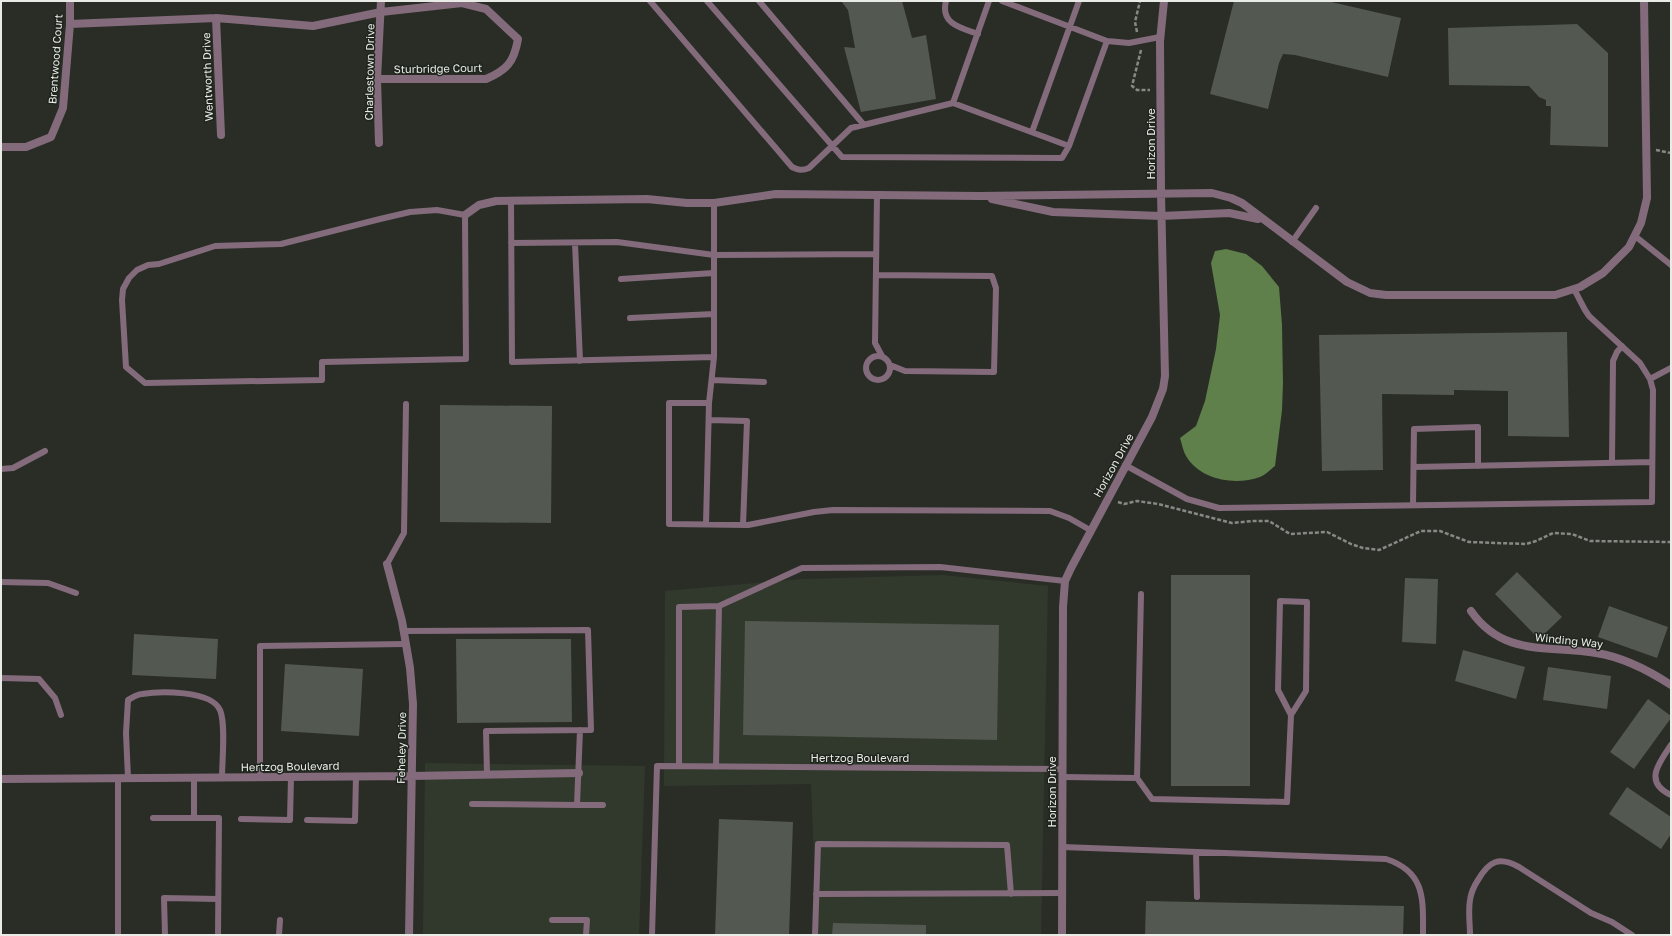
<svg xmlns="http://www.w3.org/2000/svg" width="1672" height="936" viewBox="0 0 1672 936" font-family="'Golos Text',sans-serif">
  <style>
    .built { fill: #31392d }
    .water { fill: #5f7f4b }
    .building { fill: #535850 }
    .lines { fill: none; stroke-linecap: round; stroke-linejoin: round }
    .path { stroke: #868a84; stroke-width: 2.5; stroke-dasharray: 4 2; stroke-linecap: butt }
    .lane { stroke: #836b7c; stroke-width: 6 }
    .street { stroke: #836b7c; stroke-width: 8 }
    .labels { text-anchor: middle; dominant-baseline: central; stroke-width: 3; stroke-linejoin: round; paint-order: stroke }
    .street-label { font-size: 11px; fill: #e8ebe6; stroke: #1f241d }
  </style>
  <rect width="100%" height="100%" fill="#292d26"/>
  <path class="built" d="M 943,575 L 1048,586 L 1041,935 L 817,935 L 811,784 L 664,786 L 665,591 L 802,579 Z
    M 425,763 L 645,766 L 639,935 L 423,935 Z"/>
  <path class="water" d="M 1226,249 L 1246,254 L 1262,266 L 1279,287 L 1282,325 L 1283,383 L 1282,410 L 1275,466 C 1270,470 1265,475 1260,477 C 1235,486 1200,480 1186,456 C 1183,451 1182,444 1180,438 L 1196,426 L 1205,401 L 1216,349 L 1220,315 L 1211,263 L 1215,251 Z"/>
  <path class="building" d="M 841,1 L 902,1 L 912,38 L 926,35 L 936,99 L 861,112 L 844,47 L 855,48 L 848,10 Z
    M 1234,1 L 1327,1 L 1401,18 L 1388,77 L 1295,55 L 1283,54 L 1279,63 L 1268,109 L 1210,94 Z
    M 1577,24 L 1608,53 L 1608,147 L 1550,145 L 1551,106 L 1546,106 L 1546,100 L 1539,97 L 1529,86 L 1449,85 L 1448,28 Z
    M 1567,332 L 1569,437 L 1508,436 L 1508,391 L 1454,390 L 1454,395 L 1382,394 L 1383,470 L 1322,471 L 1319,335 Z
    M 440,405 L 552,406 L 551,523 L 440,522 Z
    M 1517,572 L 1562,617 L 1539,639 L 1495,594 Z
    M 1171,575 L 1250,575 L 1250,786 L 1171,786 Z
    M 1405,578 L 1438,579 L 1436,644 L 1402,642 Z
    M 1609,606 L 1668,627 L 1657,658 L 1598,637 Z
    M 745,621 L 999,625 L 997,740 L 743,735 Z
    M 134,634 L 218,639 L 216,679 L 132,675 Z
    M 456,639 L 571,639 L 572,722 L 457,723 Z
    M 1463,650 L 1525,667 L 1516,699 L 1455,681 Z
    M 285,664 L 363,669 L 359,736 L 281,731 Z
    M 1548,667 L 1611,676 L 1607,709 L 1543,700 Z
    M 1648,699 L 1671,716 L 1671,718 L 1634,769 L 1610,752 Z
    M 1627,787 L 1671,817 L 1671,834 L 1661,849 L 1609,814 Z
    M 719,819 L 793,822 L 789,935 L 715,935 Z
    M 1146,901 L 1404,906 L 1403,935 L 1145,935 Z
    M 833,923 L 926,925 L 926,935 L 832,935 Z"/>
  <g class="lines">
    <path class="path" d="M 1137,32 L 1135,22 L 1140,1
      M 1141,50 L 1132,86 L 1137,90 L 1150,90
      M 1656,150 L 1671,153
      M 1118,502 L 1124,504 L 1137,501 L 1158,504 L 1232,523 L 1252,521 L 1269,521 L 1290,534 L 1327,532 L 1351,544 L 1363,548 L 1379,550 L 1421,531 L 1440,531 L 1469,542 L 1526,544 L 1536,541 L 1553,533 L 1572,534 L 1590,541 L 1671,542"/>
    <path class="lane" d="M 650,1 L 792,167 C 798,170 802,171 809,168 L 851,128 L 953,103 L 1069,146
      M 707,1 L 842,157 L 1062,158 L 1069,146 L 1107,41
      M 759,1 L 864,125
      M 946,1 C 940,24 961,28 978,34
      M 1002,1 L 1107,41 L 1129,43 L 1160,37
      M 953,103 L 989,1
      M 1032,132 L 1079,1
      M 877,195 L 875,343 L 882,356
      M 511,201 L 512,362 L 714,357
      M 437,210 L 465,215 L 466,359 L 322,362 L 322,380 L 145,383 L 126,367 L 122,300 L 123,289 L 129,278 L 137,270 L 148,265 L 159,264 L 215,246 L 281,244 L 380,219 L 410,212 Z
      M 1635,236 L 1671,265
      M 1292,242 L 1316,208
      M 511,243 L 617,242 L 714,255 L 876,254
      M 575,243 L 580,361
      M 876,275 L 992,276 L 996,288 L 994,372 L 905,371 L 890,365
      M 621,279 L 714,273
      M 630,318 L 714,314
      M866 368a12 12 0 1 1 24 0a12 12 0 1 1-24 0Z
      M 1650,379 L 1671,368
      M 712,380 L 764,382
      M 709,403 L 669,403 L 669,524 L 748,525 L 814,512 L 833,510 L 1050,511 L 1069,518 L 1090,530
      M 709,420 L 747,421 L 743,525
      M 1612,462 L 1613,361 L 1617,352 L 1622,346
      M 1125,465 L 1187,499 L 1219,508 L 1652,502 L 1653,390 L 1650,379 L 1640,363 L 1589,316 L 1585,310 L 1574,289
      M 1414,467 L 1652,462
      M 1,469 L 13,468 L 45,451
      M 1413,505 L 1414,429 L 1478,427 L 1478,466
      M 706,524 L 709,403 L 714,357 L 714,203
      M 387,564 L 404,533 L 406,404
      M 1,582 L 48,583 L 76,593
      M 404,631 L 588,630 L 591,730 L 486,731 L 487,774
      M 1,678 L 39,679 L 55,698 L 61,715
      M 1671,745 C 1659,763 1643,782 1671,795
      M 679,766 L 679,607 L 719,606 L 802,568 L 940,567 L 1065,581
      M 716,767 L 719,606
      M 260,777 L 260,646 L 406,644
      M 1062,777 L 1137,778 L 1141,594
      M 128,778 L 126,733 L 128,700 C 132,698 137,694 142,694 C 159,691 211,690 220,710 C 226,724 222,761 222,778
      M 194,778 L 194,818 L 219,818 L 218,935
      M 1137,778 L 1152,799 L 1287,802 L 1291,715 L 1306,691 L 1307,602 L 1280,601 L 1278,690 L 1291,715
      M 118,779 L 118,935
      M 472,804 L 577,805 L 580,730
      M 577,805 L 603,805
      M 153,818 L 194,818
      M 241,819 L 290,820 L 291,777
      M 307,820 L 355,821 L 356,776
      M 1062,847 L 1386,859 C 1426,872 1423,900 1423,935
      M 1196,852 L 1197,897
      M 816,894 L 1062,893
      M 552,920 L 587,920 L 586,935
      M 165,935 L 164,898 L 218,899
      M 279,935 L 280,920
      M 652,935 L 657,766 L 1062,769
      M 815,935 L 818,844 L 1007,845 L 1011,894
      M 1470,935 C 1470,924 1468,911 1470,900 C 1471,893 1474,886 1478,880 C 1489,861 1499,856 1519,867 L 1591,913 L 1612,922 L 1632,935"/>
    <path class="street" d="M 216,18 L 221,135
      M 70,24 L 216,18 L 313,26 L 381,12 L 462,3 L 486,9 L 518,39 C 514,62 507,70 486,79 L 377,79
      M 379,143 L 377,79 L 381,1
      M 1,147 L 26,147 L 51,137 L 63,108 L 70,24 L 70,1
      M 992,199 L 1053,212 L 1161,216 L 1229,213 L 1258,219
      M 465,215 L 479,205 L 496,201 L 647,199 L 687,203 L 714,203 L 776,194 L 979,196 L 1212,193 L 1231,198 L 1242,203 L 1347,282 L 1370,293 L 1386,295 L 1555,295 L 1580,287 L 1603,273 L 1629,247 L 1641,223 L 1647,198 L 1644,1
      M 387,564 L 402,621 L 410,668 L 413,704 L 409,935
      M 1471,611 C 1503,657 1548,645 1596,653 C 1623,657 1648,670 1671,685
      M 1,779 L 411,776 L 579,773
      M 1062,935 L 1063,607 L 1065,581 L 1071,568 L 1152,417 L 1163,389 L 1165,376 L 1161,193 L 1160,41 L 1164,1"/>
  </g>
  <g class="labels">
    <g class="street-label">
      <text transform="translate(55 59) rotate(-86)">Brentwood Court</text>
      <text transform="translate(438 68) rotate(-1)">Sturbridge Court</text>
      <text transform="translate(369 72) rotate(-89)">Charlestown Drive</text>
      <text transform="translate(207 77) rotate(-92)">Wentworth Drive</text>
      <text transform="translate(1150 144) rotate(-90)">Horizon Drive</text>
      <text transform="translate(1113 465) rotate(-61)">Horizon Drive</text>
      <text transform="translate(1569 640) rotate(6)">Winding Way</text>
      <text transform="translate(401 748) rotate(-89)">Feheley Drive</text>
      <text x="860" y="757">Hertzog Boulevard</text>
      <text transform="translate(290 766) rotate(-1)">Hertzog Boulevard</text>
      <text transform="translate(1051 792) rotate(-90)">Horizon Drive</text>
    </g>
  </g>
  <rect width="1672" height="936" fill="none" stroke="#e8ebe6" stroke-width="4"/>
</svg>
